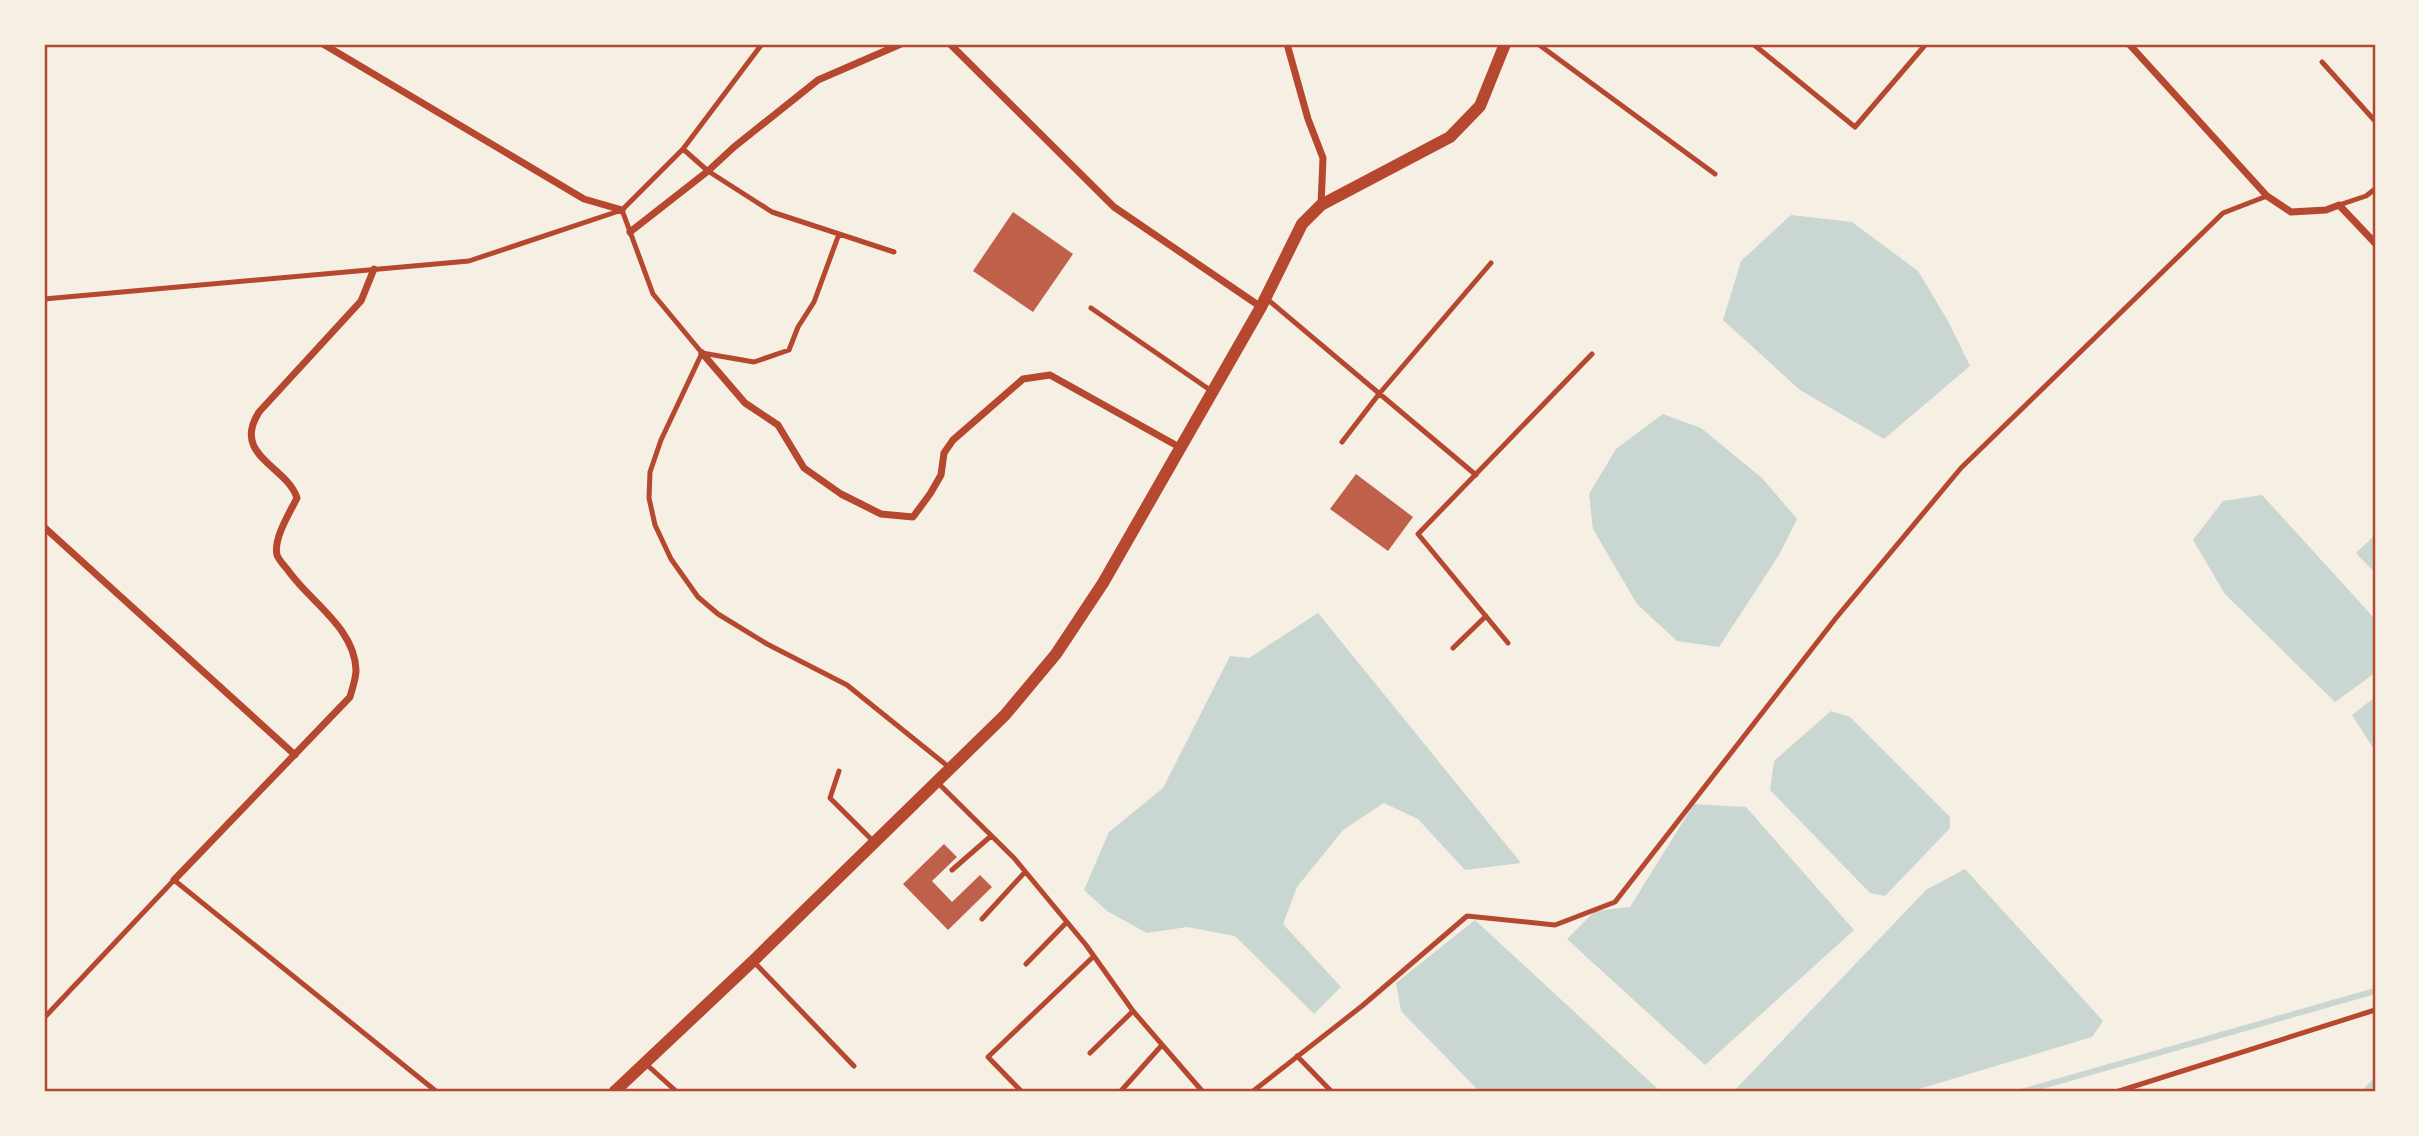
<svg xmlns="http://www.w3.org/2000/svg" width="2419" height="1136" viewBox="0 0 2419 1136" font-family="'IBM Plex Sans',sans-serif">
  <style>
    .water { fill: #c9d6d2 }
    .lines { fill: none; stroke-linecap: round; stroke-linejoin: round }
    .stream { stroke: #c9d6d2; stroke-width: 6 }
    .building { fill: #bf614a }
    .service { stroke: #b5482f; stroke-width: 5 }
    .minor { stroke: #b5482f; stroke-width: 7 }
    .tertiary { stroke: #b5482f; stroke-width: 12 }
    .neatline { fill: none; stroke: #b5482f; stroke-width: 2.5 }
  </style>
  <rect width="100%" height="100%" fill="#f6efe4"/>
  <path class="water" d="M 1791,215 L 1852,222 L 1918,271 L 1948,321 L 1970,366 L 1884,439 L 1800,390 L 1723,320 L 1741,261 Z
    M 1663,414 L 1701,428 L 1762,478 L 1797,519 L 1779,555 L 1719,647 L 1677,641 L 1637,604 L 1593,529 L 1589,494 L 1616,449 Z
    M 2262,495 L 2375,619 L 2375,673 L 2335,702 L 2225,594 L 2193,540 L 2223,501 Z
    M 2375,535 L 2375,573 L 2356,553 Z
    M 1318,613 L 1521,863 L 1465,870 L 1418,819 L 1384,803 L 1343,830 L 1297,887 L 1283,924 L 1341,987 L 1314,1014 L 1235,936 L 1187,927 L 1147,933 L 1107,911 L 1084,890 L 1109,832 L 1163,788 L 1230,656 L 1249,658 Z
    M 2375,697 L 2375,751 L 2352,715 Z
    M 1831,711 L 1850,717 L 1950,817 L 1950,828 L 1885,896 L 1870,893 L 1770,790 L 1774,761 Z
    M 1694,804 L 1746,807 L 1854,930 L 1705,1065 L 1567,939 L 1595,911 L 1630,907 Z
    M 1965,869 L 2103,1021 L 2092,1037 L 1909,1092 L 1734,1091 L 1926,890 Z
    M 1475,920 L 1661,1092 L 1480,1092 L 1401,1011 L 1396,983 Z"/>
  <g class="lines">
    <path class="stream" d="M 2021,1092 L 2375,991
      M 2365,1092 L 2375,1081"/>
  </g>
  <path class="building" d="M 1013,212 L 1073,254 L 1033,312 L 973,271 Z
    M 1356,474 L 1413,517 L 1388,551 L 1330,509 Z
    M 944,844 L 957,857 L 932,881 L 952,902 L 980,875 L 992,887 L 948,930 L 903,884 Z"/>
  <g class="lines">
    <path class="service" d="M 1538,44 L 1715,174
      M 1753,44 L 1855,127 L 1926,44
      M 2322,62 L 2375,121
      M 683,149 L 708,171 L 772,212 L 894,252
      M 2339,205 L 2366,196 L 2375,189
      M 622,210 L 653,294 L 702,353 L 661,440 L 650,472 L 649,498 L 655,525 L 671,559 L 698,597 L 718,614 L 767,644 L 847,685 L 950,768
      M 44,299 L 469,261 L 622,210 L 683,149 L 762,44
      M 1267,299 L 1476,475
      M 1091,308 L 1213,392
      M 702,353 L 754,362 L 789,350 L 798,327 L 814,302 L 839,234
      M 1342,442 L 1379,394 L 1491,263
      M 1508,643 L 1418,534 L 1592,354
      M 1453,648 L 1486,616
      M 839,771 L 830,798 L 874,842
      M 936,781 L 1014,858 L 1086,945 L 1133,1011 L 1203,1092
      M 952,870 L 991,836
      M 982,919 L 1025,872
      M 753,961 L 854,1066
      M 1026,964 L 1067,922
      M 44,1018 L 174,880 L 437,1092
      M 1090,1053 L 1133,1011
      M 1297,1056 L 1332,1092
      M 646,1064 L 677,1092
      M 1022,1092 L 988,1057 L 1094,956
      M 1120,1092 L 1162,1045
      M 1252,1092 L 1362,1006 L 1467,916 L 1555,925 L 1615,902 L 1836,618 L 1961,468 L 2223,213 L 2267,196
      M 2116,1092 L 2375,1010"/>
    <path class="minor" d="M 323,44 L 584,199 L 622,210
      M 950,44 L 1114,207 L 1261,307
      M 1287,44 L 1308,119 L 1323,158 L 1321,205
      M 2129,44 L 2267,196 L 2291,212 L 2326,210 L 2339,205 L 2375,243
      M 630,232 L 708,171 L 734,147 L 818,80 L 901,44
      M 702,353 L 745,403 L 778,425 L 804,468 L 841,494 L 881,514 L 913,517 L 930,494 L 941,475 L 944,453 L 953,440 L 1023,379 L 1050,375 L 1181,448
      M 44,527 L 295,755
      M 174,880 L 350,697 C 352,689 356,679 356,670 C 355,629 312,603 290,573 C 286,567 279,561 277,555 C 273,539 290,512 297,498 C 287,466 231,456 259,412 L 361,301 L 374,269"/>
    <path class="tertiary" d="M 614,1092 L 753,961 L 1005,715 L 1056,654 L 1103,583 L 1261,307 L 1302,224 L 1321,205 L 1450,137 L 1480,106 L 1505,44"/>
  </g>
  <rect width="2419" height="1136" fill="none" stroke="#f6efe4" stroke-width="91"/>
  <rect x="46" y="46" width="2328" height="1044" class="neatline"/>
</svg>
